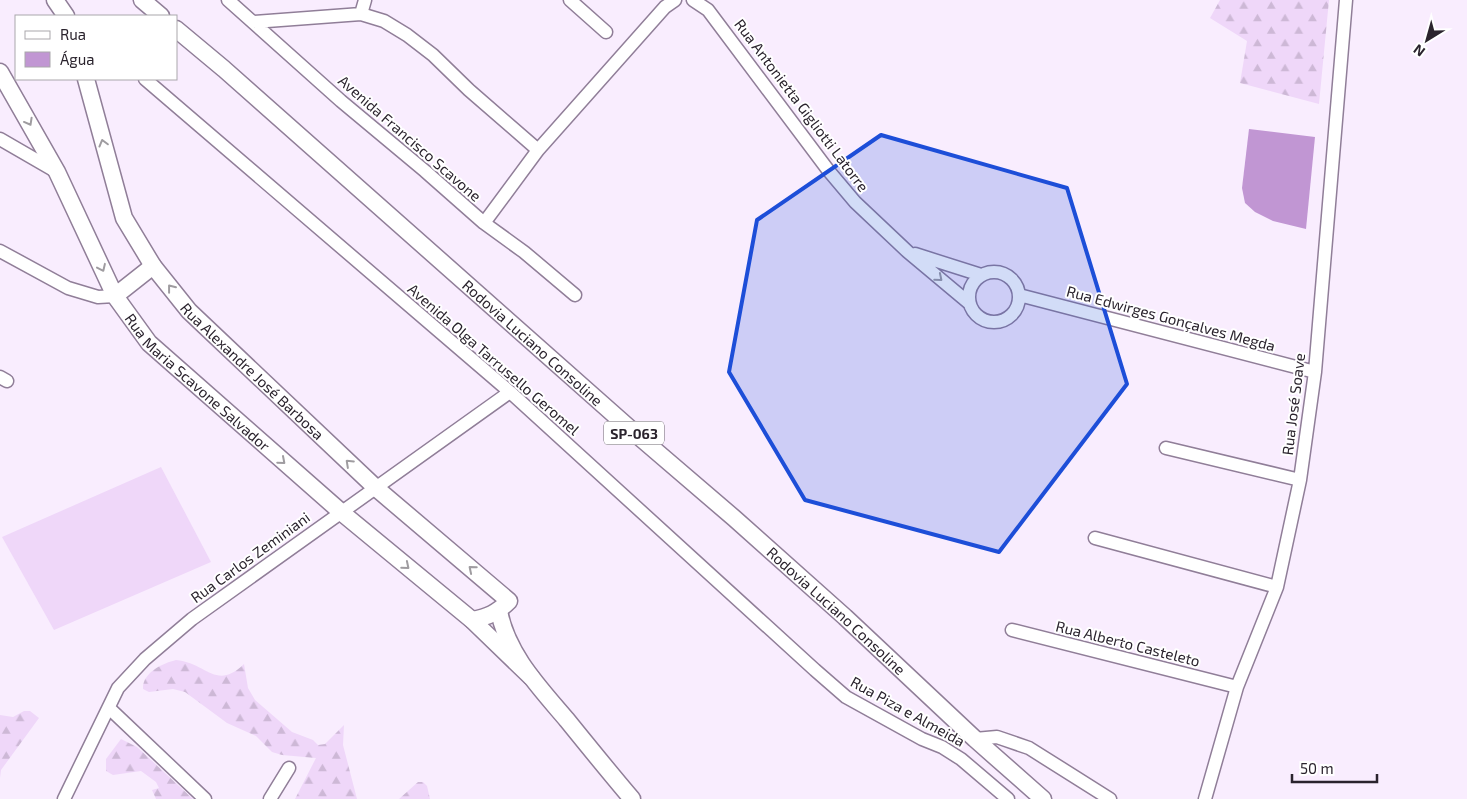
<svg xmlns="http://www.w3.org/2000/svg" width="1467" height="799" viewBox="0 0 1467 799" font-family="'Exo 2',sans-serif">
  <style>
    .grass { fill: #efd7f9 }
    .forest { fill: url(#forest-firs) }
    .water { fill: #c196d3 }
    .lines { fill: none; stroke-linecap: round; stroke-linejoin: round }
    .minor-casing { stroke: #907e98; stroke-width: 15 }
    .major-casing { stroke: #907e98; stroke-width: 19 }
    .minor { stroke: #fff; stroke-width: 12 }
    .major { stroke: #fff; stroke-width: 16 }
    .oneway { stroke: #9f9ca0 }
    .marked { fill: #1d4ed8; fill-opacity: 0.2; stroke: #1d4ed8; stroke-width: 4; stroke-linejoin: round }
    .labels { text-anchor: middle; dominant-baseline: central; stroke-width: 4; stroke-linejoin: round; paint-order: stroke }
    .shield { fill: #fff; stroke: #6a656c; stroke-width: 1 }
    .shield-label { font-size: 14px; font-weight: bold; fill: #2a232d }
    .street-label { font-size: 15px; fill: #2a232d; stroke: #fff }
  </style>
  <defs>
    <pattern id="forest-firs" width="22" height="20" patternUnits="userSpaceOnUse" patternTransform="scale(1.25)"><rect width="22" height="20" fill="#efd7f9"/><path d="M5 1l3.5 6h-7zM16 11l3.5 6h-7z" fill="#cdb8d6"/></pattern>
  </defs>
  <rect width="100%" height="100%" fill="#f9edfe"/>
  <path class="grass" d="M 161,467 L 211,562 L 54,630 L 2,537 Z"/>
  <path class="forest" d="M 1220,0 L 1329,0 L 1319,104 L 1240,83 L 1247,41 L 1210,18 Z
    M 176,660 C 207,663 216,691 244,664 L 248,688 L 255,700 L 292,732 L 313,740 L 318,745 L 325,744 L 344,725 L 343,745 L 357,799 L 295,799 L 316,758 L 282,755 L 272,752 L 256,736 L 227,723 L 185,692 L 173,689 L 149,692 L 143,689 C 142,673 163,663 176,660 Z
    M 24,711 L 30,711 L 39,718 L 1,770 L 0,778 L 0,715 L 13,717 Z
    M 121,739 L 137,747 L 193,799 L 156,799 L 152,790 L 159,788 L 156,782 L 141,771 L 113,775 L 106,771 L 106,759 Z
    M 418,782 L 423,782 L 427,786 L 430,799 L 399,799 Z"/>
  <path class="water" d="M 1249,129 L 1315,137 L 1306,229 L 1273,221 L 1255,212 L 1245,203 L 1242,188 Z"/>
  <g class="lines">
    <g class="minor-casing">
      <path id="minor" d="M 228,0 L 341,101 L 425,171 L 484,223 L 524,252 L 575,295
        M 570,0 L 606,32
        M 693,0 L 708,10 L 828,170 L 855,202 L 908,252 L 969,303
        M 361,14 L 365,0
        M 253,22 L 361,14 L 384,21 L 407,35 L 433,55 L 469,90 L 538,150
        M 145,79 L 510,392 L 815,670 L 846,697 L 922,739 L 942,747 L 961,759 L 1008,799
        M 0,139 L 57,172
        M 484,223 L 538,150 L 665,7 L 675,0
        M 0,251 L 68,288 L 98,297 L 115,296
        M 915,254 L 981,275
        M969 297a25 25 0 1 1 50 0a25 25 0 1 1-50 0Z
        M 1019,295 L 1315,372
        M 0,377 L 7,381
        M 1166,448 L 1300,480
        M 1095,538 L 1277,587
        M 1012,630 L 1237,687
        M 109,708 L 205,799
        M 975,739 L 997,737 L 1029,748 L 1110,799
        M 64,799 L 118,688 L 145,659 L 192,619 L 510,392
        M 270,799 L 289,768
        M 1205,799 L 1237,687 L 1277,587 L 1300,480 L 1315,372 L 1346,0"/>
    </g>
    <g class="major-casing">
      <g id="major">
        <path d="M 55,0 L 66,16"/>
        <path d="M 142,0 L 161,16"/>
        <path id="s1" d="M 176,29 L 224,69 L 636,434 L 734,518 L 845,617 L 975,739 L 1043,799"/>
        <path id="s2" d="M 0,72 L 57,172 L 115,296 L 149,343 L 341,512 L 472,620 L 531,677"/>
        <path id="s3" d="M 86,79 L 124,218 L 153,266 L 189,311 L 376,488 L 509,601 C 497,613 488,617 472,620"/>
        <path d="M 115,296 L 153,266"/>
        <path d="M 499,611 C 507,654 539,687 567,720 C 588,746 610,773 632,799"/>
      </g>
    </g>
    <use href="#minor" class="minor"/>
    <use href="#major" class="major"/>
  </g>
  <defs><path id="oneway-chevron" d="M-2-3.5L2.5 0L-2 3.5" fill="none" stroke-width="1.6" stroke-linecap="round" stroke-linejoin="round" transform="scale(1.25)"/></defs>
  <g class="oneway">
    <use href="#oneway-chevron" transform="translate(29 122) rotate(61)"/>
    <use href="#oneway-chevron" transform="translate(103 143) rotate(-105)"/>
    <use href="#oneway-chevron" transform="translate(102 268) rotate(65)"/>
    <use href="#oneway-chevron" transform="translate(939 278) rotate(40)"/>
    <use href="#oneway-chevron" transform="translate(171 288) rotate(-128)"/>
    <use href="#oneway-chevron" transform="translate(282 461) rotate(41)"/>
    <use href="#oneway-chevron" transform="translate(349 463) rotate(-137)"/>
    <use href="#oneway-chevron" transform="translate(406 566) rotate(40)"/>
    <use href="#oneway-chevron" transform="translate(472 569) rotate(-140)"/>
  </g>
  <path class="marked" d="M 881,135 L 1067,188 L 1127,384 L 999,552 L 805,500 L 729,372 L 757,220 Z"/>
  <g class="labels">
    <rect class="shield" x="604" y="421.5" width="60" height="23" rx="4"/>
    <g class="shield-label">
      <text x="634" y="433">SP-063</text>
    </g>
    <g class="street-label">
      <text transform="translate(802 105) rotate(53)">Rua Antonietta Gigliotti Latorre</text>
      <text transform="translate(410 138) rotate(41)">Avenida Francisco Scavone</text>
      <text transform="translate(1171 318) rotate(15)">Rua Edwirges Gonçalves Megda</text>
      <text stroke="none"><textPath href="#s1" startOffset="475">Rodovia Luciano Consoline</textPath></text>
      <text transform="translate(494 359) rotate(41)">Avenida Olga Tarrusello Geromel</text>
      <text stroke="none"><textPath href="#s3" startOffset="345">Rua Alexandre José Barbosa</textPath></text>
      <text stroke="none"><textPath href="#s2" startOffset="372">Rua Maria Scavone Salvador</textPath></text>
      <text transform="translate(1293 404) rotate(-83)">Rua José Soave</text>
      <text transform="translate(250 557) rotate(-36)">Rua Carlos Zeminiani</text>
      <text stroke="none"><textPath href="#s1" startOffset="880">Rodovia Luciano Consoline</textPath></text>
      <text transform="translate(1128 643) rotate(14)">Rua Alberto Casteleto</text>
      <text transform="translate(908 711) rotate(29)">Rua Piza e Almeida</text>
    </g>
  </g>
  <rect x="15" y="15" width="162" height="65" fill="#ffffff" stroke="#aaa7ab"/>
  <rect x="25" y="31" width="25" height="8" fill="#ffffff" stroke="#aaa7ab"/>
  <text x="60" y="40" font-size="15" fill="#2a232d">Rua</text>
  <rect x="25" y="52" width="25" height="15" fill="#c196d3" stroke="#aaa7ab"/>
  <text x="60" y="65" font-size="15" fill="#2a232d">Água</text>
  <g transform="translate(1427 40) rotate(217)" stroke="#ffffff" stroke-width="4" paint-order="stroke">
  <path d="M0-4L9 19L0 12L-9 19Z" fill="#2a232d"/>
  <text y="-8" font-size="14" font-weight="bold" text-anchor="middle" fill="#2a232d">N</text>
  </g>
  <path d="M1292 774v8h85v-8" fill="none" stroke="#2a232d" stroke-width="2.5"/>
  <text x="1300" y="774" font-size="15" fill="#2a232d" stroke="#ffffff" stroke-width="4" paint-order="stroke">50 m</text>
</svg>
